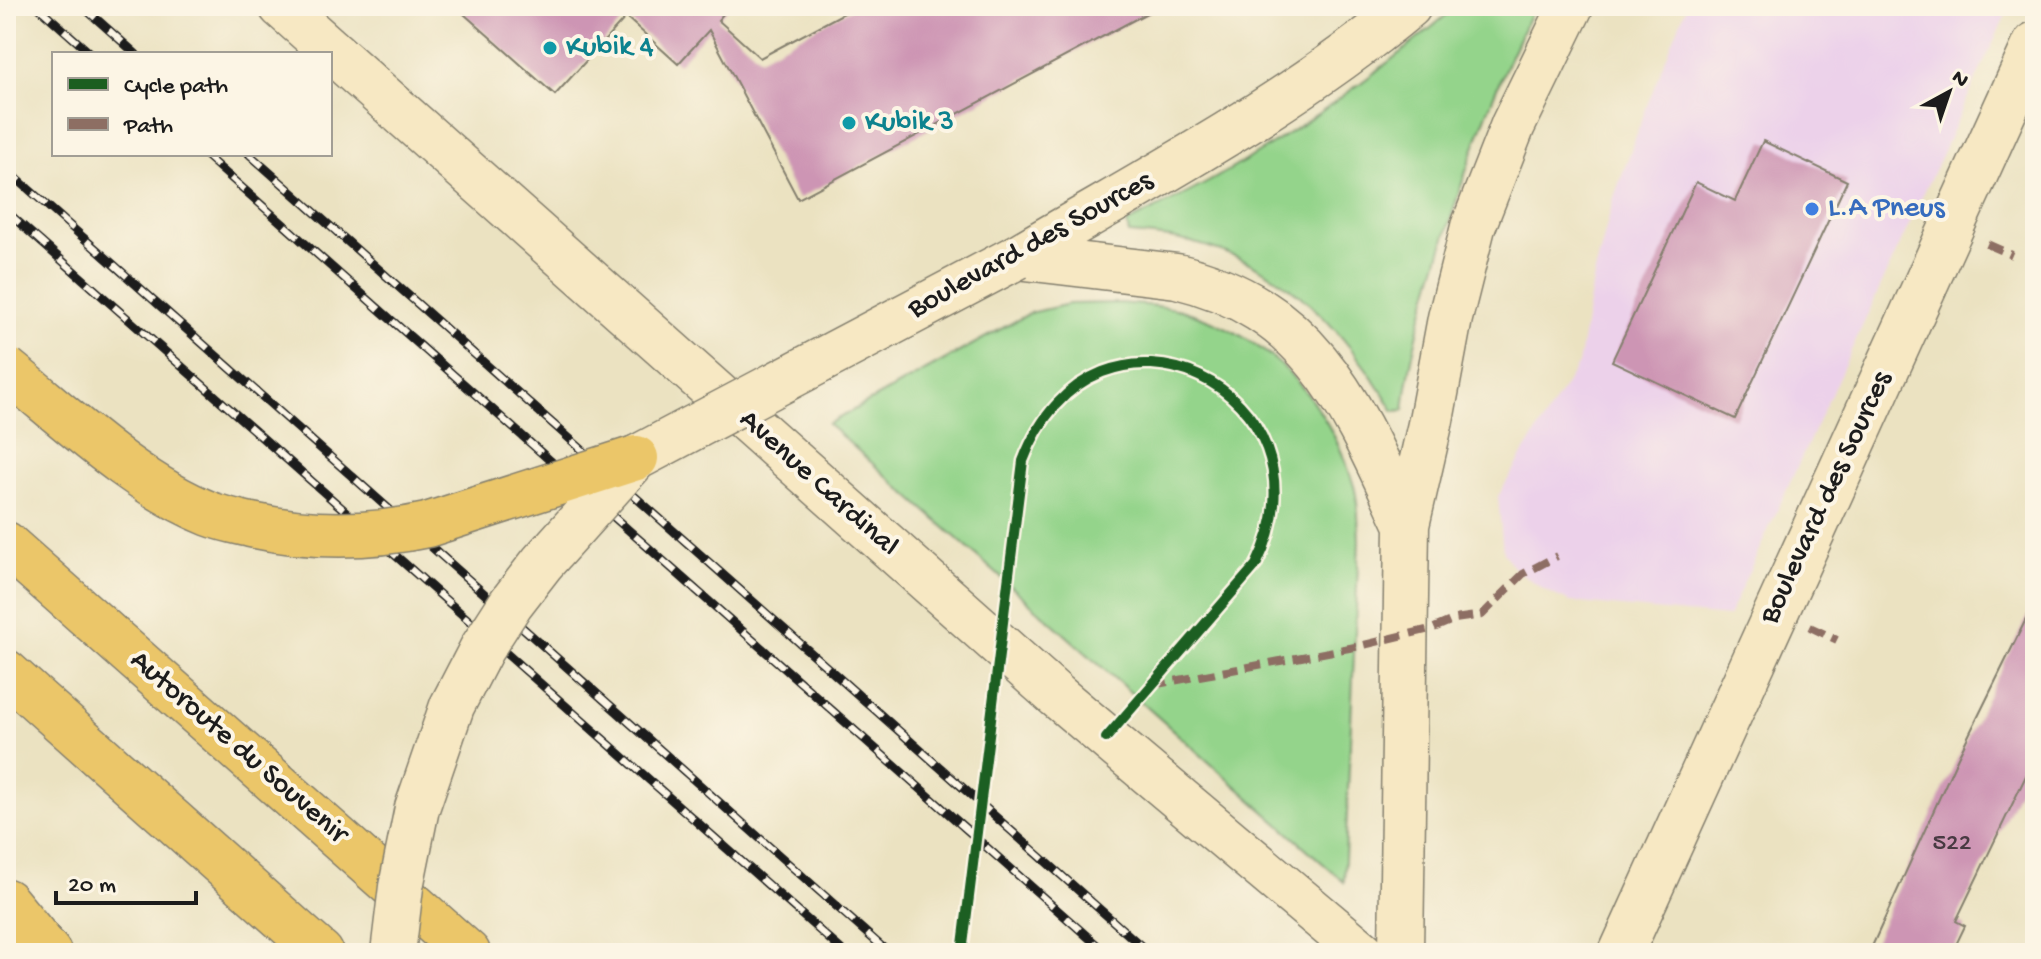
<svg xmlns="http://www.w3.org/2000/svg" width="2041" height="959" viewBox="0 0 2041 959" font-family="'Gochi Hand',sans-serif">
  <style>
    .built { fill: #ecd1ea }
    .green { fill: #94d48b; stroke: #587854; stroke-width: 2 }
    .building { fill: #cd95b4 }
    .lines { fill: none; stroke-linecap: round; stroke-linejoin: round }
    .secondary-casing { stroke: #847f6e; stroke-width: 47 }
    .highway-casing { stroke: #847f6e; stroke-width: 47 }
    .secondary { stroke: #f7e8c3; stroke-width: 44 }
    .highway { stroke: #ebc669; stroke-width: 44 }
    .rail-casing { stroke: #1c1c1c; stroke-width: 9 }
    .rail { stroke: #fcf5e5; stroke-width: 6; stroke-dasharray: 18; stroke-linecap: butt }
    .secondary-bridge-casing { stroke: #847f6e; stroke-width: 47; stroke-linecap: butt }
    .highway-bridge-casing { stroke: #847f6e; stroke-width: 47; stroke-linecap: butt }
    .secondary-bridge { stroke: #f7e8c3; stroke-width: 44 }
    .highway-bridge { stroke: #ebc669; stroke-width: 44 }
    .quiet { stroke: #8d6e63; stroke-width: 8; stroke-dasharray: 16 8; stroke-linecap: butt }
    .cycleway-casing { stroke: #fcf5e5; stroke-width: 15 }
    .cycleway { stroke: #1b5e20; stroke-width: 10 }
    .culture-dot { fill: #0f9aa8; stroke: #fcf5e5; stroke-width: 3 }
    .shop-dot { fill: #3f7fe0; stroke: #fcf5e5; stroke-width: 3 }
    .labels { text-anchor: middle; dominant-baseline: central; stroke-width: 8; stroke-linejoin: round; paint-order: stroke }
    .number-label { font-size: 26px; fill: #483a42 }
    .culture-label { font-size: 30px; fill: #0d838f; stroke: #fcf5e5; text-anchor: start }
    .shop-label { font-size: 30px; fill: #366cbe; stroke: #fcf5e5; text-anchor: start }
    .street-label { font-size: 30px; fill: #1c1c1c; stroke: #fcf5e5 }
  </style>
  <rect width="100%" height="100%" fill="#fcf5e5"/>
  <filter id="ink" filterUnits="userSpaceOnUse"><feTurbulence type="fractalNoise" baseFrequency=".0125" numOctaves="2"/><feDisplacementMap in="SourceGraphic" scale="16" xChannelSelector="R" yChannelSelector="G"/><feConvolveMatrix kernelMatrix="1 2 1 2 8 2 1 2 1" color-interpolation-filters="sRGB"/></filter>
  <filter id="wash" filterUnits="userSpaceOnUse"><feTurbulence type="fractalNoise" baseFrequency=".006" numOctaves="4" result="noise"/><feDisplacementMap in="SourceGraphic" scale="32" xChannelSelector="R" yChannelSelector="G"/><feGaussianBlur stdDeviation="1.8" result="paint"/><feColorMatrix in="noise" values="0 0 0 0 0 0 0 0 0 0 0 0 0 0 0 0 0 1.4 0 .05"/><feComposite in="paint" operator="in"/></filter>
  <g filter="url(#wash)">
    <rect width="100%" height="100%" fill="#ebe2c1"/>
    <path class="built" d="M 1687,6 L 2010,6 L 1728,617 L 1570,602 L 1546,591 L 1514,568 L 1503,552 L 1498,496 L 1578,364 L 1593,281 L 1613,200 L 1646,108 Z"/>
    <path class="green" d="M 1457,6 L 1535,6 C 1495,82 1468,161 1443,244 C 1426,299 1410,353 1404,410 L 1394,411 C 1331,306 1257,239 1129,234 L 1127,223 C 1155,209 1183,196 1210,181 C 1298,132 1380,72 1457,6 Z
      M 1120,303 C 1139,305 1162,305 1181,310 C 1270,336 1327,398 1354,486 C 1359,503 1358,523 1359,541 L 1344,882 L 828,424 L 1030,313 L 1069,304 Z"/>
    <g id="blocks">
      <path class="building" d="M 455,6 L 730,6 L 718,20 L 760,58 L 857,6 L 1160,6 L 798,199 L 709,30 L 678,64 L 626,17 L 555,95 Z
        M 1763,141 L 1847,181 L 1735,419 L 1612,361 L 1696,182 L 1735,201 Z
        M 2035,601 L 2035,757 L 1956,921 L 1965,926 L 1952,953 L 1869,953 L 1958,757 Z"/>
    </g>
  </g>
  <g filter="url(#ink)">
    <use href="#blocks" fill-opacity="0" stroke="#847f6e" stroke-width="2"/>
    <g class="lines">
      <g class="secondary-casing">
        <path id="secondary" d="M 281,6 L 1057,696 L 1363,953
          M 1017,257 L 1177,276 C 1315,309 1353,409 1407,525
          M 1017,257 C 1150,178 1289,106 1409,6
          M 1401,953 L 1407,525 L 1431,420 L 1450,318 L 1473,227 L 1513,125 L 1571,6
          M 1621,953 L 2035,44"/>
      </g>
      <g class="highway-casing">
        <path id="highway" d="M 6,544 L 468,953
          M 6,672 L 321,953
          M 6,901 L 49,953"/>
      </g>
      <use href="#secondary" class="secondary"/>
      <use href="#highway" class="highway"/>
      <g class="rail-casing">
        <path id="rail" d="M 37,6 L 91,54
          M 82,6 L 136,54
          M 204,154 L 1106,953
          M 249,154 L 1149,953
          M 6,169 L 889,953
          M 6,211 L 845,953"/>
      </g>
      <use href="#rail" class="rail"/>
      <g class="secondary-bridge-casing">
        <path id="secondary-bridge" d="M 393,953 L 401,887 L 417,808 L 452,706 L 482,648 L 511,603 L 542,563 L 636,458 L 1017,257"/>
      </g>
      <g class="highway-bridge-casing">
        <path id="highway-bridge" d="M 6,369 C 68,419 135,484 210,514 C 223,519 238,522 251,525 C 311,538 368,538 427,525 L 636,458"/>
      </g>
      <use href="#secondary-bridge" class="secondary-bridge"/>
      <use href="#highway-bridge" class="highway-bridge"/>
      <path class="quiet" d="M 1987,244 L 2012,255
        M 1810,627 L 1837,640
        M 1152,685 L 1355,647 L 1434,628 L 1455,619 L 1482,615 L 1523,574 L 1557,556"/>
      <g class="cycleway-casing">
        <path id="cycleway" d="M 962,953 L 1023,461 C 1095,270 1344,391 1256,565 L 1106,738"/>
      </g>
      <use href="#cycleway" class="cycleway"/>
    </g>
  </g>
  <g class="culture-dot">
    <circle cx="550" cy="48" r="8"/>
    <circle cx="849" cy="123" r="8"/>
  </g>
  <circle class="shop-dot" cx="1812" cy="209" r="8"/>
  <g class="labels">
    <g class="number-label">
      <text x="1952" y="844">522</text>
    </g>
    <g class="culture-label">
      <text x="566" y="48">Kubik 4</text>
      <text x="865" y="123">Kubik 3</text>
    </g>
    <g class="shop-label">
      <text x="1828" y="209">L.A Pneus</text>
    </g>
    <g class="street-label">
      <text transform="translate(1031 246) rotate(-29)">Boulevard des Sources</text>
      <text transform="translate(818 484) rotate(42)">Avenue Cardinal</text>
      <text transform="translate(1827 498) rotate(-65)">Boulevard des Sources</text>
      <text transform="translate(238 748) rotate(41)">Autoroute du Souvenir</text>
    </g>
  </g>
  <rect width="2041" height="959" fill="none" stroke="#fcf5e5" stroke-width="32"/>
  <rect x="52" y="52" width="280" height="104" fill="#fcf5e5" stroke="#a29e95" stroke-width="2"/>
  <rect x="68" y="78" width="40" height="12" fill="#1b5e20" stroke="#a29e95" stroke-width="2"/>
  <text x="124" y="92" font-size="24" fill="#1c1c1c">Cycle path</text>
  <rect x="68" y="118" width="40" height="12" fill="#8d6e63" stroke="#a29e95" stroke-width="2"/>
  <text x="124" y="132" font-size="24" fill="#1c1c1c">Path</text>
  <g transform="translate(1949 92) rotate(40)" stroke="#fcf5e5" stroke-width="6" paint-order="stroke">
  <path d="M0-6L14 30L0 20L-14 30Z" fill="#1c1c1c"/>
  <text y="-12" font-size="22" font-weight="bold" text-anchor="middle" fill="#1c1c1c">N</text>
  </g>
  <path d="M56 891v12h140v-12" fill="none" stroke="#1c1c1c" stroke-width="4"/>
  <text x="68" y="891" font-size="24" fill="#1c1c1c" stroke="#fcf5e5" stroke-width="6" paint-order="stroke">20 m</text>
</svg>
